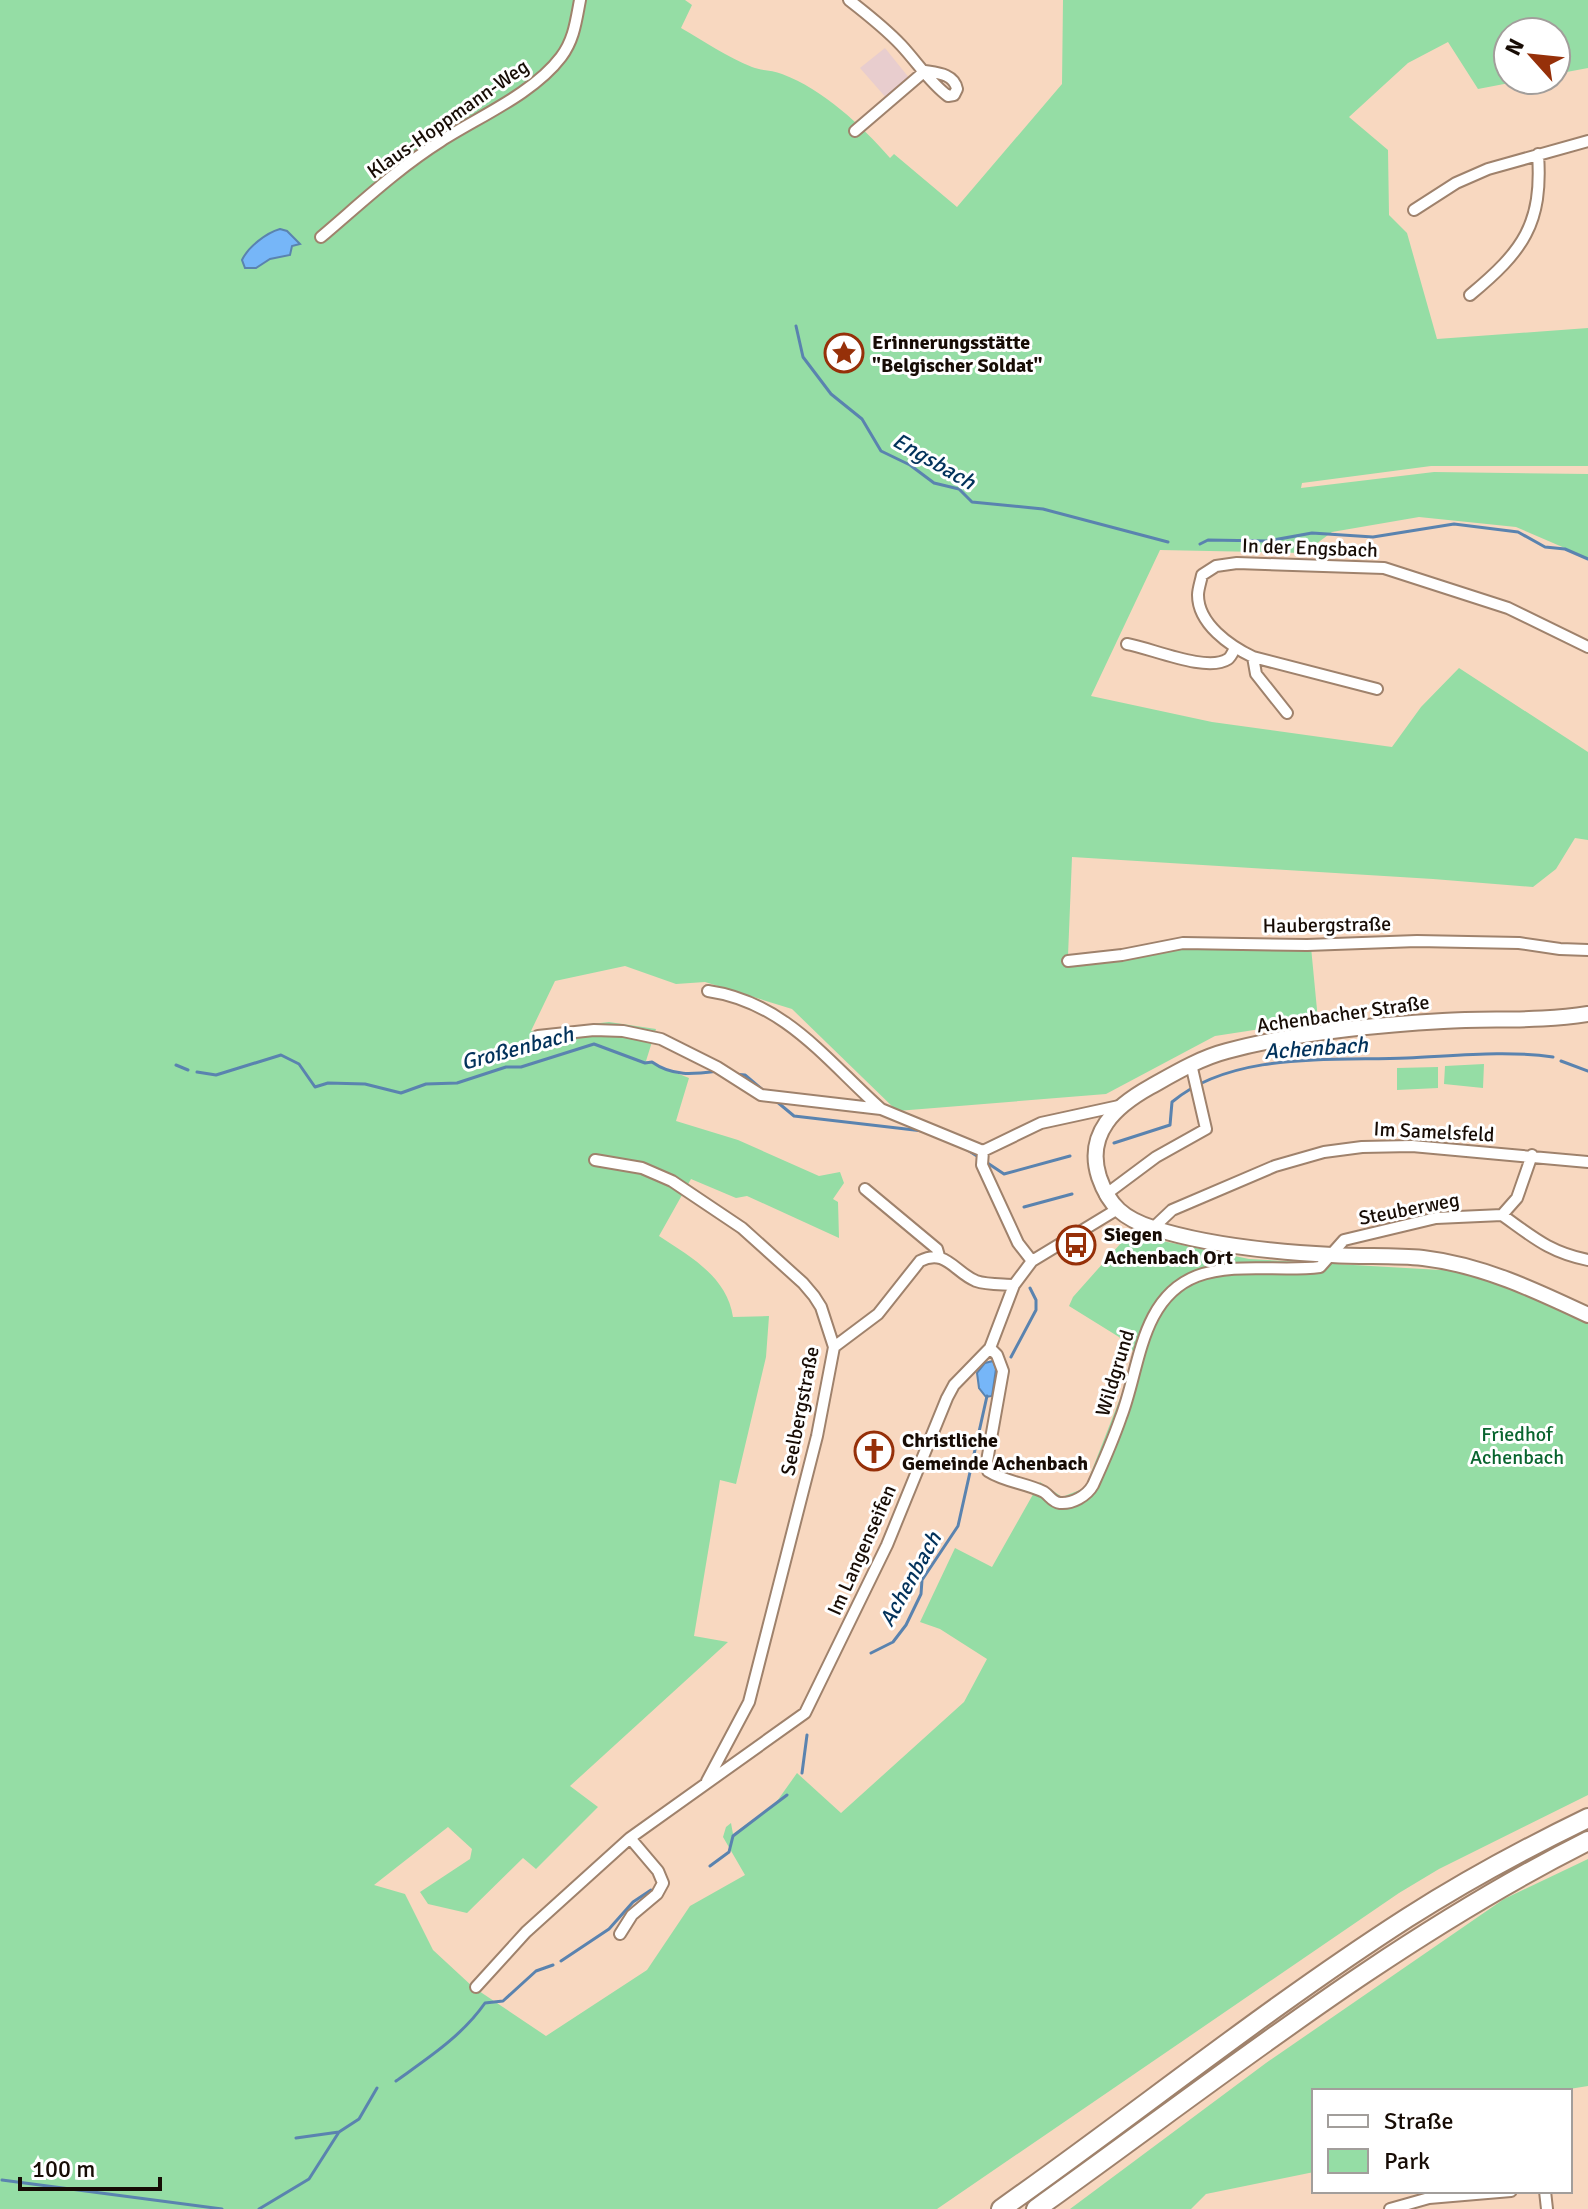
<svg xmlns="http://www.w3.org/2000/svg" width="1588" height="2209" viewBox="0 0 1588 2209" font-family="Signika,sans-serif">
  <style>
    .industrial { fill: #e8cdce }
    .green { fill: #95dda5 }
    .water { fill: #76b6f8; stroke: #5a83af; stroke-width: 2 }
    .lines { fill: none; stroke-linecap: round; stroke-linejoin: round }
    .stream { stroke: #5a83af; stroke-width: 3 }
    .minor-casing { stroke: #9f826c; stroke-width: 14 }
    .secondary-casing { stroke: #9f826c; stroke-width: 18 }
    .motorway-casing { stroke: #9f826c; stroke-width: 22 }
    .minor { stroke: #fff; stroke-width: 10 }
    .secondary { stroke: #fff; stroke-width: 14 }
    .motorway { stroke: #fff; stroke-width: 18 }
    .labels { text-anchor: middle; dominant-baseline: central; stroke-width: 6; stroke-linejoin: round; paint-order: stroke }
    .street-label { font-size: 20px; fill: #170c05; stroke: #fff }
    .poi-label { font-size: 20px; font-weight: bold; fill: #170c05; stroke: #fff; text-anchor: start }
    .park-label { font-size: 20px; fill: #09652f; stroke: #fff }
    .water-label { font-size: 22px; font-style: italic; fill: #02325b; stroke: #fff }
  </style>
  <rect width="100%" height="100%" fill="#f8d8c0"/>
  <path class="industrial" d="M 885,48 L 910,79 L 888,100 L 860,68 Z"/>
  <path class="green" d="M 0,0 L 685,0 L 692,5 L 681,28 C 704,41 727,57 752,67 C 762,71 773,70 782,74 C 824,90 861,125 890,158 L 894,154 L 957,207 L 1062,84 L 1063,0 L 1588,0 L 1588,68 L 1556,74 L 1556,32 L 1508,32 L 1508,80 L 1525,80 L 1478,89 L 1448,42 L 1408,63 L 1349,117 L 1388,150 L 1389,215 L 1407,233 L 1437,339 L 1588,328 L 1588,466 L 1431,466 L 1302,483 L 1301,488 L 1434,472 L 1588,474 L 1588,558 L 1516,527 L 1419,517 L 1332,532 L 1304,553 L 1160,550 L 1091,696 L 1212,722 L 1392,747 L 1421,707 L 1459,668 L 1588,752 L 1588,840 L 1575,838 L 1556,869 L 1533,887 L 1433,879 L 1072,857 L 1068,956 L 1122,951 L 1194,941 L 1311,947 L 1318,1020 L 1215,1036 L 1106,1094 L 897,1111 L 792,1009 L 705,982 L 676,984 L 625,966 L 555,981 L 531,1031 L 609,1022 L 656,1029 L 646,1061 L 689,1078 L 676,1121 L 738,1140 L 819,1176 L 840,1172 L 844,1183 L 833,1199 L 838,1202 L 839,1238 L 747,1196 L 736,1198 L 691,1179 L 659,1236 C 691,1257 727,1277 733,1317 L 769,1316 L 766,1357 L 736,1484 L 720,1480 L 694,1636 L 728,1642 L 570,1786 L 598,1807 L 536,1869 L 523,1858 L 467,1913 L 428,1904 L 420,1892 L 470,1859 L 472,1849 L 448,1827 L 374,1885 L 405,1894 L 433,1950 L 473,1987 L 546,2036 L 647,1970 L 690,1906 L 745,1875 L 723,1837 L 726,1827 L 731,1823 L 733,1834 L 775,1804 L 797,1773 L 841,1813 L 964,1702 L 987,1659 L 940,1629 L 920,1622 L 955,1548 L 992,1567 L 1040,1482 L 1062,1497 L 1085,1488 L 1137,1355 L 1119,1337 L 1069,1306 L 1073,1297 L 1129,1234 L 1249,1259 L 1476,1272 L 1588,1324 L 1588,1795 L 1439,1869 L 1399,1893 L 937,2209 L 0,2209 Z
    M 1484,1064 L 1483,1088 L 1444,1084 L 1445,1066 Z
    M 1438,1067 L 1438,1088 L 1397,1090 L 1397,1068 Z
    M 1588,1859 L 1588,2086 L 1557,2091 L 1314,2091 L 1314,2172 L 1206,2194 L 1191,2209 L 1070,2209 L 1266,2063 L 1504,1899 Z"/>
  <path class="water" d="M 280,229 L 287,231 L 300,244 L 292,246 L 290,255 L 270,259 L 256,268 L 245,268 L 242,260 C 248,247 266,233 280,229 Z
    M 993,1361 L 996,1369 L 992,1396 L 986,1397 L 979,1388 L 977,1373 L 985,1363 Z"/>
  <g class="lines">
    <path class="stream" d="M 796,326 L 803,357 L 831,394 L 862,419 L 881,451 L 910,465 L 934,483 L 959,489 L 972,502 L 1043,509 L 1168,542
      M 1200,544 L 1208,540 L 1268,541 L 1312,533 L 1373,537 L 1454,524 L 1518,532 L 1545,547 L 1565,549 L 1588,559
      M 1561,1061 L 1588,1071
      M 176,1065 L 188,1070
      M 197,1072 L 216,1075 L 281,1055 L 299,1064 L 315,1087 L 328,1083 L 365,1084 L 401,1093 L 426,1084 L 457,1083 L 506,1067 L 521,1067 L 594,1044 L 645,1063 L 652,1062 C 673,1077 694,1074 718,1071
      M 734,1074 L 745,1075 L 764,1091
      M 776,1101 L 794,1116 L 923,1131
      M 1114,1143 L 1170,1125 L 1172,1102 C 1233,1051 1332,1061 1407,1058 C 1454,1056 1506,1050 1553,1057
      M 966,1149 L 980,1158
      M 986,1162 L 1004,1174 L 1070,1156
      M 1024,1207 L 1072,1194
      M 1011,1357 L 1036,1310 L 1036,1300 L 1030,1288
      M 871,1653 L 893,1642 L 906,1625 L 921,1594 L 922,1580 L 958,1526 L 987,1396
      M 802,1773 L 807,1735
      M 710,1866 L 729,1852 L 733,1836 L 787,1795
      M 561,1961 L 609,1929 L 633,1902 L 651,1890
      M 396,2081 C 428,2058 462,2036 485,2003 L 503,2001 L 536,1971 L 553,1965
      M 296,2138 L 339,2132
      M 2,2180 L 222,2209
      M 259,2209 L 309,2179 L 339,2132 L 359,2119 L 377,2088"/>
    <g class="minor-casing">
      <path id="minor" d="M 849,0 C 867,14 885,28 901,45 C 917,62 930,83 948,96 L 954,95 L 957,89 C 954,74 938,73 925,71 L 855,131
        M 1414,210 L 1456,183 L 1488,169 L 1588,141
        M 321,237 C 360,204 398,168 441,141 C 478,117 533,94 561,57 C 574,40 576,21 580,0
        M 1470,295 C 1523,251 1543,224 1538,154
        M 1127,644 C 1151,648 1207,673 1228,659 C 1231,657 1233,652 1235,648
        M 1253,657 L 1256,674 L 1287,713
        M 1377,689 L 1253,657 C 1230,646 1198,624 1198,595 C 1198,589 1201,581 1202,575 L 1216,566 L 1237,563 L 1384,568 L 1508,608 L 1588,647
        M 1068,961 L 1122,955 L 1183,943 L 1307,945 L 1417,941 L 1519,943 L 1560,949 L 1588,950
        M 708,991 C 785,1002 827,1061 881,1109
        M 538,1036 L 594,1030 L 623,1031 L 661,1039 L 717,1067 L 761,1095 L 881,1109 L 983,1151
        M 983,1151 L 1041,1123 L 1119,1106
        M 983,1151 L 982,1165 L 1018,1243 L 1032,1261
        M 595,1160 L 642,1168 L 672,1181 L 742,1228 L 803,1283 L 814,1296 L 821,1307 L 834,1347 L 817,1436 L 749,1702 L 707,1781
        M 865,1189 L 937,1249 L 939,1256
        M 1105,1195 L 1156,1157 L 1206,1129 L 1191,1064
        M 1502,1215 C 1533,1237 1549,1252 1588,1260
        M 1153,1228 L 1172,1210 L 1275,1166 L 1324,1152 L 1362,1147 L 1412,1146 L 1588,1162
        M 834,1347 L 878,1314 L 920,1261 C 946,1248 954,1272 976,1281 C 987,1285 1003,1284 1014,1285
        M 990,1348 L 997,1355 L 1003,1371 L 987,1461 L 988,1471 C 1005,1482 1026,1483 1044,1492 C 1050,1496 1052,1502 1060,1503 C 1072,1504 1087,1496 1093,1485 C 1103,1463 1113,1440 1121,1417 C 1140,1368 1140,1298 1197,1276 C 1235,1262 1280,1272 1320,1267 L 1344,1240 L 1436,1218 L 1502,1215 L 1517,1198 L 1532,1155
        M 620,1934 L 632,1915 L 657,1894 L 663,1883 L 658,1871 L 630,1838
        M 476,1987 L 526,1932 L 630,1838 L 805,1713 L 887,1545 L 947,1398 L 954,1385 L 990,1348 L 1014,1285 L 1032,1261 L 1116,1210
        M 1545,2191 L 1547,2209
        M 1390,2209 L 1429,2198 L 1511,2191"/>
    </g>
    <g class="secondary-casing">
      <path id="secondary" d="M 1588,1014 C 1540,1022 1491,1018 1443,1021 C 1374,1025 1293,1033 1227,1051 C 1200,1058 1175,1073 1150,1087 C 1116,1106 1085,1133 1099,1177 C 1109,1206 1124,1219 1153,1228 C 1209,1246 1274,1252 1332,1255 C 1362,1257 1393,1255 1423,1258 C 1482,1265 1535,1290 1588,1315"/>
    </g>
    <g class="motorway-casing">
      <path id="motorway" d="M 1001,2209 C 1137,2113 1267,2008 1407,1918 C 1465,1881 1526,1848 1588,1818
        M 1036,2209 C 1217,2080 1389,1941 1588,1841"/>
    </g>
    <use href="#minor" class="minor"/>
    <use href="#secondary" class="secondary"/>
    <use href="#motorway" class="motorway"/>
  </g>
  <defs>
    <g id="sight-ring" transform="scale(2)"><circle r="9.5" fill="#fff" stroke="#963009" stroke-width="1.5"/><path d="M0-6L1.8-2.2L6-1.7L2.9 1.2L3.7 5.4L0 3.3L-3.7 5.4L-2.9 1.2L-6-1.7L-1.8-2.2Z" fill="#963009"/></g>
    <g id="bus-ring" transform="scale(2)"><circle r="9.5" fill="#fff" stroke="#963009" stroke-width="1.5"/><path d="M-5-6H5V4H4V6H2V4H-2V6H-4V4H-5ZM-3.5-4V0h7V-4ZM-3.5 1.2v1.5H-2V1.2ZM2 1.2v1.5H3.5V1.2Z" fill="#963009"/></g>
    <g id="church-ring" transform="scale(2)"><circle r="9.5" fill="#fff" stroke="#963009" stroke-width="1.5"/><path d="M-1.2-6h2.4v3.5h3.3v2.4h-3.3V6h-2.4V-.1h-3.3v-2.4h3.3Z" fill="#963009"/></g>
  </defs>
  <g fill-rule="evenodd">
    <use href="#sight-ring" x="844" y="353"/>
    <use href="#bus-ring" x="1076" y="1245"/>
    <use href="#church-ring" x="874" y="1451"/>
  </g>
  <g class="labels">
    <g class="street-label">
      <text transform="translate(448 119) rotate(-35)">Klaus-Hoppmann-Weg</text>
      <text transform="translate(1310 548) rotate(2)">In der Engsbach</text>
      <text transform="translate(1327 925) rotate(-1)">Haubergstraße</text>
      <text transform="translate(1343 1014) rotate(-8)">Achenbacher Straße</text>
      <text transform="translate(1434 1132) rotate(3)">Im Samelsfeld</text>
      <text transform="translate(1409 1209) rotate(-11)">Steuberweg</text>
      <text transform="translate(1115 1373) rotate(-73)">Wildgrund</text>
      <text transform="translate(800 1411) rotate(-79)">Seelbergstraße</text>
      <text transform="translate(862 1550) rotate(-66)">Im Langenseifen</text>
    </g>
    <g class="poi-label">
      <text x="872" y="342">Erinnerungsstätte<tspan x="872" dy="23">"Belgischer Soldat"</tspan></text>
      <text x="1104" y="1234">Siegen<tspan x="1104" dy="23">Achenbach Ort</tspan></text>
      <text x="902" y="1440">Christliche<tspan x="902" dy="23">Gemeinde Achenbach</tspan></text>
    </g>
    <g class="park-label">
      <text x="1517" y="1434">Friedhof<tspan x="1517" dy="23">Achenbach</tspan></text>
    </g>
    <g class="water-label">
      <text transform="translate(934 461) rotate(30)">Engsbach</text>
      <text transform="translate(517 1048) rotate(-15)">Großenbach</text>
      <text transform="translate(1316 1048) rotate(-4)">Achenbach</text>
      <text transform="translate(910 1579) rotate(-61)">Achenbach</text>
    </g>
  </g>
  <rect x="1312" y="2089" width="260" height="104" fill="#ffffff" stroke="#a29e9b" stroke-width="2"/>
  <rect x="1328" y="2115" width="40" height="12" fill="#ffffff" stroke="#a29e9b" stroke-width="2"/>
  <text x="1384" y="2129" font-size="24" fill="#170c05">Straße</text>
  <rect x="1328" y="2149" width="40" height="24" fill="#95dda5" stroke="#a29e9b" stroke-width="2"/>
  <text x="1384" y="2169" font-size="24" fill="#170c05">Park</text>
  <g transform="translate(1532 56) rotate(297)"><circle r="38" fill="#ffffff" stroke="#a29e9b" stroke-width="2"/>
  <path d="M0-6L14 30L0 20L-14 30Z" fill="#963009"/>
  <text y="-12" font-size="22" font-weight="bold" text-anchor="middle" fill="#170c05">N</text>
  </g>
  <path d="M20 2177v12h140v-12" fill="none" stroke="#170c05" stroke-width="4"/>
  <text x="32" y="2177" font-size="24" fill="#170c05" stroke="#ffffff" stroke-width="6" paint-order="stroke">100 m</text>
</svg>
